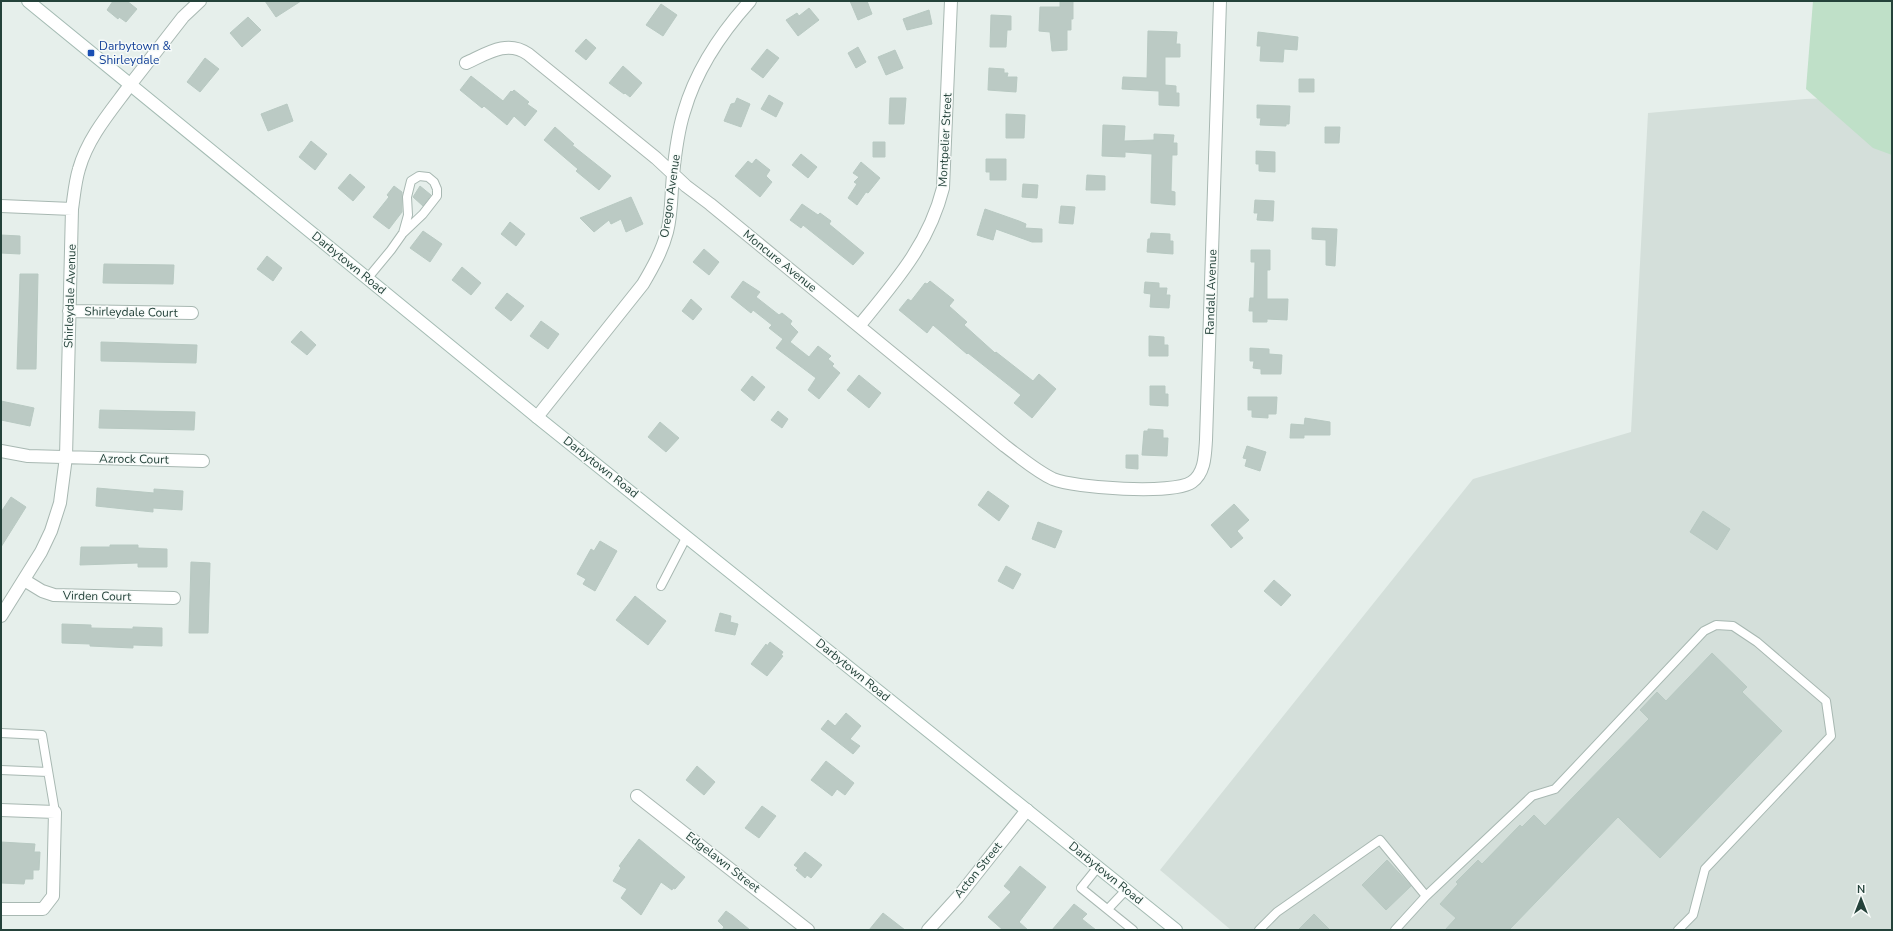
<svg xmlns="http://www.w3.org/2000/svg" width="1893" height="931" viewBox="0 0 1893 931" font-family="'Nunito Sans',sans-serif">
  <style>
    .built { fill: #d4dfda }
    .green { fill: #bfe0c8 }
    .building { fill: #bbcac4; stroke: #b8c9c2 }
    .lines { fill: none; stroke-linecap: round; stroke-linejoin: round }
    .service-casing { stroke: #a8b8b2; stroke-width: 10 }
    .minor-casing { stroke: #a8b8b2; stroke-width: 14 }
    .tertiary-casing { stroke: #a8b8b2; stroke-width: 14 }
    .secondary-casing { stroke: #a4bbb3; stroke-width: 14 }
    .service { stroke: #fff; stroke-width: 8 }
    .minor { stroke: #fff; stroke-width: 12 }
    .tertiary { stroke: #fff; stroke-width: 12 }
    .secondary { stroke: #fff; stroke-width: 12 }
    .transit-dot { fill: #1a4fb4; stroke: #f7fbf9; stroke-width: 1.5 }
    .labels { text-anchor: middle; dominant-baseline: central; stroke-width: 3; stroke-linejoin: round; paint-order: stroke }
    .transit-label { font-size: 12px; fill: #164399; stroke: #f7fbf9; text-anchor: start }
    .street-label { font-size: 12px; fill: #24423a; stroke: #f7fbf9 }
  </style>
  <rect width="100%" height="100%" fill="#e6efeb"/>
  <path class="built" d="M 1892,96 L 1892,930 L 1231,930 L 1160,870 L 1473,479 L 1631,432 L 1648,113 L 1805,99 Z"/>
  <path class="green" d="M 1813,1 L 1892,1 L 1892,155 L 1873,148 L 1806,89 Z"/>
  <path class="building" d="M 113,1 L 127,1 L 137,9 L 126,22 L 119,17 L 118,19 L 107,10 Z
    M 265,1 L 301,1 L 276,17 Z
    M 850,1 L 867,1 L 872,14 L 858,20 Z
    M 1060,1 L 1073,1 L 1073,19 L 1071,19 L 1071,30 L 1067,30 L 1067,50 L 1052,51 L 1050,32 L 1039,31 L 1040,7 L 1060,7 Z
    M 661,4 L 677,15 L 663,36 L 646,25 Z
    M 809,8 L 819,20 L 798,36 L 786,20 L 797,13 L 799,16 Z
    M 929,10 L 932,24 L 907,30 L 903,19 Z
    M 991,15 L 1011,16 L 1011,30 L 1007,30 L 1006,47 L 990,47 Z
    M 248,17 L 261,30 L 242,47 L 230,33 Z
    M 1148,31 L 1177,32 L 1176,44 L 1180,44 L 1180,57 L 1165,57 L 1165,85 L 1176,86 L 1176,93 L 1179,93 L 1179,106 L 1159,105 L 1159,91 L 1122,89 L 1123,77 L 1147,78 Z
    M 1258,32 L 1298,37 L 1297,50 L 1284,49 L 1283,62 L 1260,61 L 1261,46 L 1257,46 Z
    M 586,39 L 596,48 L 586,60 L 575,51 Z
    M 858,47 L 866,62 L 856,68 L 848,53 Z
    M 767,49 L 779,58 L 763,78 L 751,69 Z
    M 895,50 L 903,68 L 886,75 L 878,57 Z
    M 205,58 L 219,69 L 200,92 L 187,82 Z
    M 623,66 L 642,83 L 630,97 L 625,93 L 624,94 L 609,83 Z
    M 989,68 L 1004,69 L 1004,73 L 1008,73 L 1007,77 L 1017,77 L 1016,92 L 988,90 Z
    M 471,76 L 503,101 L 511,91 L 512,92 L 514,90 L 529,102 L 527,104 L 537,111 L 525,126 L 514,116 L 507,125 L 484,106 L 482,108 L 460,90 Z
    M 1299,79 L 1314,79 L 1314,92 L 1299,92 Z
    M 769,95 L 783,103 L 776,117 L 761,109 Z
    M 737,98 L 750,104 L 741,127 L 724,121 L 731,104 L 735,103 Z
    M 890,98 L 906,98 L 904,124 L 889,124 Z
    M 287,104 L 293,121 L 268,131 L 261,114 Z
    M 1257,105 L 1290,106 L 1289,124 L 1286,124 L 1286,126 L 1260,125 L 1261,118 L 1257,118 Z
    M 1006,114 L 1025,115 L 1024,138 L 1006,138 Z
    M 1103,125 L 1125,126 L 1124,141 L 1154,140 L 1154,134 L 1174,135 L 1173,143 L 1177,143 L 1177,155 L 1172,155 L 1171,191 L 1175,192 L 1175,205 L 1151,203 L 1152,154 L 1125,152 L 1125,157 L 1102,156 Z
    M 555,127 L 574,144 L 572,145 L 611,176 L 599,190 L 576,171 L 578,169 L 544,140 Z
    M 1325,127 L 1340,127 L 1339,143 L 1325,143 Z
    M 311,141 L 327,154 L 315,170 L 299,157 Z
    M 873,142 L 885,142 L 885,157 L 873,157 Z
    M 1256,151 L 1275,152 L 1275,172 L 1259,171 L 1259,164 L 1256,164 Z
    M 801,154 L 817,167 L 808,178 L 792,165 Z
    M 756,159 L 770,170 L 766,176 L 772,182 L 760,197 L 735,176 L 748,161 L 752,164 Z
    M 986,159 L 1006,159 L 1006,180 L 990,180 L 990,172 L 986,172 Z
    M 861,162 L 880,178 L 868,193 L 866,192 L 857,205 L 848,198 L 857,184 L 854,182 L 859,177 L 853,173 Z
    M 350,174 L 365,187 L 353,201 L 338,188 Z
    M 1087,175 L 1105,176 L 1105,190 L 1086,190 Z
    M 1023,184 L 1038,185 L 1037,198 L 1022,197 Z
    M 394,186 L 402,192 L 402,212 L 389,229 L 373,217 L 389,197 L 387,195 Z
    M 420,186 L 431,195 L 423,206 L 413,197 Z
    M 631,197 L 643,224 L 626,232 L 621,219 L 611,224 L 609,220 L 594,232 L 580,218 Z
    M 1255,200 L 1274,201 L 1273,221 L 1257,220 L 1258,213 L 1254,213 Z
    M 802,204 L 818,215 L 820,213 L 831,221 L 829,224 L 864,253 L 853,265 L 803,225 L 801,228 L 790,220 Z
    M 1061,206 L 1075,207 L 1073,224 L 1059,223 Z
    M 985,209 L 1019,221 L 1026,224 L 1025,228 L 1042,229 L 1042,242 L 1032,242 L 996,229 L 993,240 L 977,235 Z
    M 510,222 L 525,234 L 516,246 L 501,234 Z
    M 1312,228 L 1337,229 L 1335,266 L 1326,265 L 1326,240 L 1312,239 Z
    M 423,231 L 442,244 L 430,262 L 410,248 Z
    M 1151,233 L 1170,234 L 1170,241 L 1173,241 L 1173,254 L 1147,252 L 1148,239 L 1150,239 Z
    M 1,235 L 20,236 L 20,254 L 1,253 Z
    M 704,249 L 719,262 L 709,275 L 693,262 Z
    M 1251,250 L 1270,250 L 1270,270 L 1267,270 L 1267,299 L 1288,299 L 1287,320 L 1267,319 L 1267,322 L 1253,322 L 1253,311 L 1249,311 L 1250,298 L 1254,298 L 1255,262 L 1251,262 Z
    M 267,256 L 282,268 L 273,281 L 257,269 Z
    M 104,264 L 174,265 L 173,284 L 103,283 Z
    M 462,267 L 481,283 L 471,295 L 452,280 Z
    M 20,274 L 38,274 L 36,369 L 17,369 Z
    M 743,281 L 760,292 L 756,297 L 779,315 L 782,313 L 792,321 L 790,324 L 798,332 L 790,342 L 809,357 L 818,346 L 831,356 L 828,359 L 834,364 L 832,366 L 840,373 L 819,399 L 808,390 L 816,378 L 776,348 L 783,339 L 769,328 L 772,325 L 753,310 L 751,313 L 731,297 Z
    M 930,281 L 954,300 L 949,306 L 967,322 L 964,325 L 995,353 L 996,352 L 1033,381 L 1039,374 L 1056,389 L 1032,418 L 1014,403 L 1021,395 L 968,353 L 967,354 L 933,325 L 927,333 L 899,310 L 908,299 L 911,301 L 925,283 L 927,284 Z
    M 1145,282 L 1159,283 L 1159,288 L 1167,288 L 1166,295 L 1170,295 L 1169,308 L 1150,307 L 1151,294 L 1144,293 Z
    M 507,293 L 524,306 L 511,321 L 495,308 Z
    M 691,299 L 702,309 L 693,320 L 682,311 Z
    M 541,321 L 559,334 L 548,349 L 530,336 Z
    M 301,331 L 316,345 L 307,355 L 291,342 Z
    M 1149,336 L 1164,337 L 1164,345 L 1168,345 L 1168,356 L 1149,356 Z
    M 101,342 L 197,345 L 196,363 L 101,361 Z
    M 1250,348 L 1269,349 L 1269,354 L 1282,355 L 1281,374 L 1261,374 L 1261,369 L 1253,368 L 1254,361 L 1250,361 Z
    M 859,375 L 881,393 L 869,408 L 847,390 Z
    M 752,376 L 765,387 L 754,401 L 741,390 Z
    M 1150,386 L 1165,386 L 1165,394 L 1168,394 L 1168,406 L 1150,405 Z
    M 1248,397 L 1277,397 L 1276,414 L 1268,414 L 1268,418 L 1252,417 L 1252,410 L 1248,410 Z
    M 1,401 L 34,408 L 30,426 L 1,420 Z
    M 100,410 L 195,412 L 194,430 L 99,428 Z
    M 778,411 L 788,419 L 782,428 L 771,420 Z
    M 1305,418 L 1330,422 L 1330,435 L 1304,435 L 1304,438 L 1290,438 L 1291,424 L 1304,425 L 1304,426 Z
    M 660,422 L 679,438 L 666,452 L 648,437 Z
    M 1148,429 L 1163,430 L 1163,438 L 1168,438 L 1167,456 L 1142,455 L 1144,431 L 1148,431 Z
    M 1247,446 L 1266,452 L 1260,471 L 1245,466 L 1247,459 L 1243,458 Z
    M 1126,455 L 1138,455 L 1138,469 L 1126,468 Z
    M 97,488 L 154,493 L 154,489 L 183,491 L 182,510 L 153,508 L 153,512 L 96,506 Z
    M 988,491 L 1009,506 L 999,521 L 978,505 Z
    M 11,497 L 26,507 L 1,547 L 1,512 Z
    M 1234,504 L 1249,520 L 1237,531 L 1243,538 L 1231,548 L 1211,525 Z
    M 1703,511 L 1730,529 L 1717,550 L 1690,532 Z
    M 1038,522 L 1062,531 L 1055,548 L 1032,539 Z
    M 600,541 L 617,551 L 595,591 L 583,584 L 586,579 L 577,574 L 591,549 L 594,551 Z
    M 110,545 L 138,545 L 138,548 L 167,549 L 167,567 L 138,567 L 138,563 L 80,565 L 81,547 L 110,547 Z
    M 191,562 L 210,563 L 208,633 L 189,633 Z
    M 1006,566 L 1021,574 L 1013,589 L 998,581 Z
    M 1274,580 L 1291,595 L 1281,606 L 1264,591 Z
    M 635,596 L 666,621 L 648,645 L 616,620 Z
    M 720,613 L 731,616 L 730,622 L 738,624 L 735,635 L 715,631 Z
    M 62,624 L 91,625 L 91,628 L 133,629 L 133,627 L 162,628 L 162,646 L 133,645 L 133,648 L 90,646 L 90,644 L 62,643 Z
    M 770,642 L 783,652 L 781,655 L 783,656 L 767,676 L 751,664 L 766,644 L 767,646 Z
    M 1712,653 L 1747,687 L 1742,692 L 1782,731 L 1660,858 L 1618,817 L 1509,930 L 1445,930 L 1456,918 L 1440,904 L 1458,884 L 1456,882 L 1478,860 L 1482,864 L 1520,825 L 1522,827 L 1534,815 L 1545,826 L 1649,719 L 1640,710 L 1657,692 L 1666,701 Z
    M 846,713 L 861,726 L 850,739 L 860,746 L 853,754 L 821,729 L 828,720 L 835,726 Z
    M 826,761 L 854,783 L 845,795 L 837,789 L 832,796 L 811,780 Z
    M 697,766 L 715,782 L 704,795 L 686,780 Z
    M 762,806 L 776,816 L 759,838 L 745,828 Z
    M 639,839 L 685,877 L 675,889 L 673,888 L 672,890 L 661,882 L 641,915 L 621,898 L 627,889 L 613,881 L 621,868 L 619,866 Z
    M 1,842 L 35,844 L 34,852 L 40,852 L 39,870 L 33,870 L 33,879 L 25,879 L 24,884 L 1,883 Z
    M 805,852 L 822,865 L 811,878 L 807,875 L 805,878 L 796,870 L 798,868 L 794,865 Z
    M 1387,860 L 1411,886 L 1386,910 L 1362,885 Z
    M 1020,866 L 1046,887 L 1019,922 L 1028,930 L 1003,930 L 988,917 L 1011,892 L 1004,886 Z
    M 1074,904 L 1087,914 L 1082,919 L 1096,930 L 1052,930 Z
    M 726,911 L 733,916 L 750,930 L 722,930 L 724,927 L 718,921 Z
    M 883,913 L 905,930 L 869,930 Z
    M 1314,914 L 1330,930 L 1298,930 Z"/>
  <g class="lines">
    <g class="service-casing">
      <path id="service" d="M 367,279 L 391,250 L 403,233 L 423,214 L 437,196 L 437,189 L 434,182 L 428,177 L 419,176 L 411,181 L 407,197 L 408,215 L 403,233
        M 661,586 L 687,536
        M 1,733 L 42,735 L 55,812
        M 1,770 L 48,772
        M 1098,867 L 1081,888 L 1133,930
        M 1108,909 L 1126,890
        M 1259,930 L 1277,912 L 1380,840 L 1426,896 L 1532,796 L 1555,789 L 1704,631 L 1716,625 L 1733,626 L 1757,642 L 1826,701 L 1831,736 L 1705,869 L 1693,915 L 1678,930
        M 1395,930 L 1426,896"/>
    </g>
    <g class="minor-casing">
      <path id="minor" d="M 466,63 C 486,54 507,39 528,54 L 656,158 L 686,186 L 710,204 L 1005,446 C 1020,457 1036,471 1053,479 C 1075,488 1173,495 1192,482 C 1205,473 1205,455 1206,440 L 1220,1
        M 1,206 L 72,209
        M 69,311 L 192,313
        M 859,326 C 895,282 929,244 943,188 L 951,1
        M 537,417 L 643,284 C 653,267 662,251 667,232 C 672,213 671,194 673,175 C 675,155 678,131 684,112 C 696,70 722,32 750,1
        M 1,451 L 28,456 L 203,461
        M 24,580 L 42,591 L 54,595 L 174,598
        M 1,616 L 41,552 L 51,531 L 60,503 L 66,457 L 72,209 C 74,196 75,182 79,169 C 88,137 111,111 130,85
        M 637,796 L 808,930
        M 1,810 L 55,812 L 53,896 L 43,909 L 1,909
        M 928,930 L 958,897 L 1027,810"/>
    </g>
    <g class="tertiary-casing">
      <path id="tertiary" d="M 130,85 L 183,17 L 200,1"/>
    </g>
    <g class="secondary-casing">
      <path id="secondary" d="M 28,1 L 537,417 L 1176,930"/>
    </g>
    <use href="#service" class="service"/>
    <use href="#minor" class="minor"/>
    <use href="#tertiary" class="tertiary"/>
    <use href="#secondary" class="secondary"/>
  </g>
  <rect class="transit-dot" x="87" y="49" width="8" height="8" rx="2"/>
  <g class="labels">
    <g class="transit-label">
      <text x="99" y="46">Darbytown &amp;<tspan x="99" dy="14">Shirleydale</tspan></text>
    </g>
    <g class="street-label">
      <text transform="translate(945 140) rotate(-87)">Montpelier Street</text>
      <text transform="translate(670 196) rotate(-82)">Oregon Avenue</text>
      <text transform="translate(780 261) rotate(39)">Moncure Avenue</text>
      <text transform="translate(349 263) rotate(39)">Darbytown Road</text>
      <text transform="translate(1211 292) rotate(-88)">Randall Avenue</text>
      <text transform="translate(70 296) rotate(-88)">Shirleydale Avenue</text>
      <text transform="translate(131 312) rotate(1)">Shirleydale Court</text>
      <text transform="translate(134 459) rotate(1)">Azrock Court</text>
      <text transform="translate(601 467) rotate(38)">Darbytown Road</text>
      <text transform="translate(97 596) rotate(1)">Virden Court</text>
      <text transform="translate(853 670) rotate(39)">Darbytown Road</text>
      <text transform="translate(723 862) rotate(38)">Edgelawn Street</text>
      <text transform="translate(978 870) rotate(-51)">Acton Street</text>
      <text transform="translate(1106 873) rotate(39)">Darbytown Road</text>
    </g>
  </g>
  <rect width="1893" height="931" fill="none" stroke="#24423a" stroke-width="4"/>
  <g transform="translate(1861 899)" stroke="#f7fbf9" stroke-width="3" paint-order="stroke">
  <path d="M0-3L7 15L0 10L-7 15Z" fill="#24423a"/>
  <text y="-6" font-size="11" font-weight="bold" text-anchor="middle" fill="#24423a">N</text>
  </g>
</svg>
